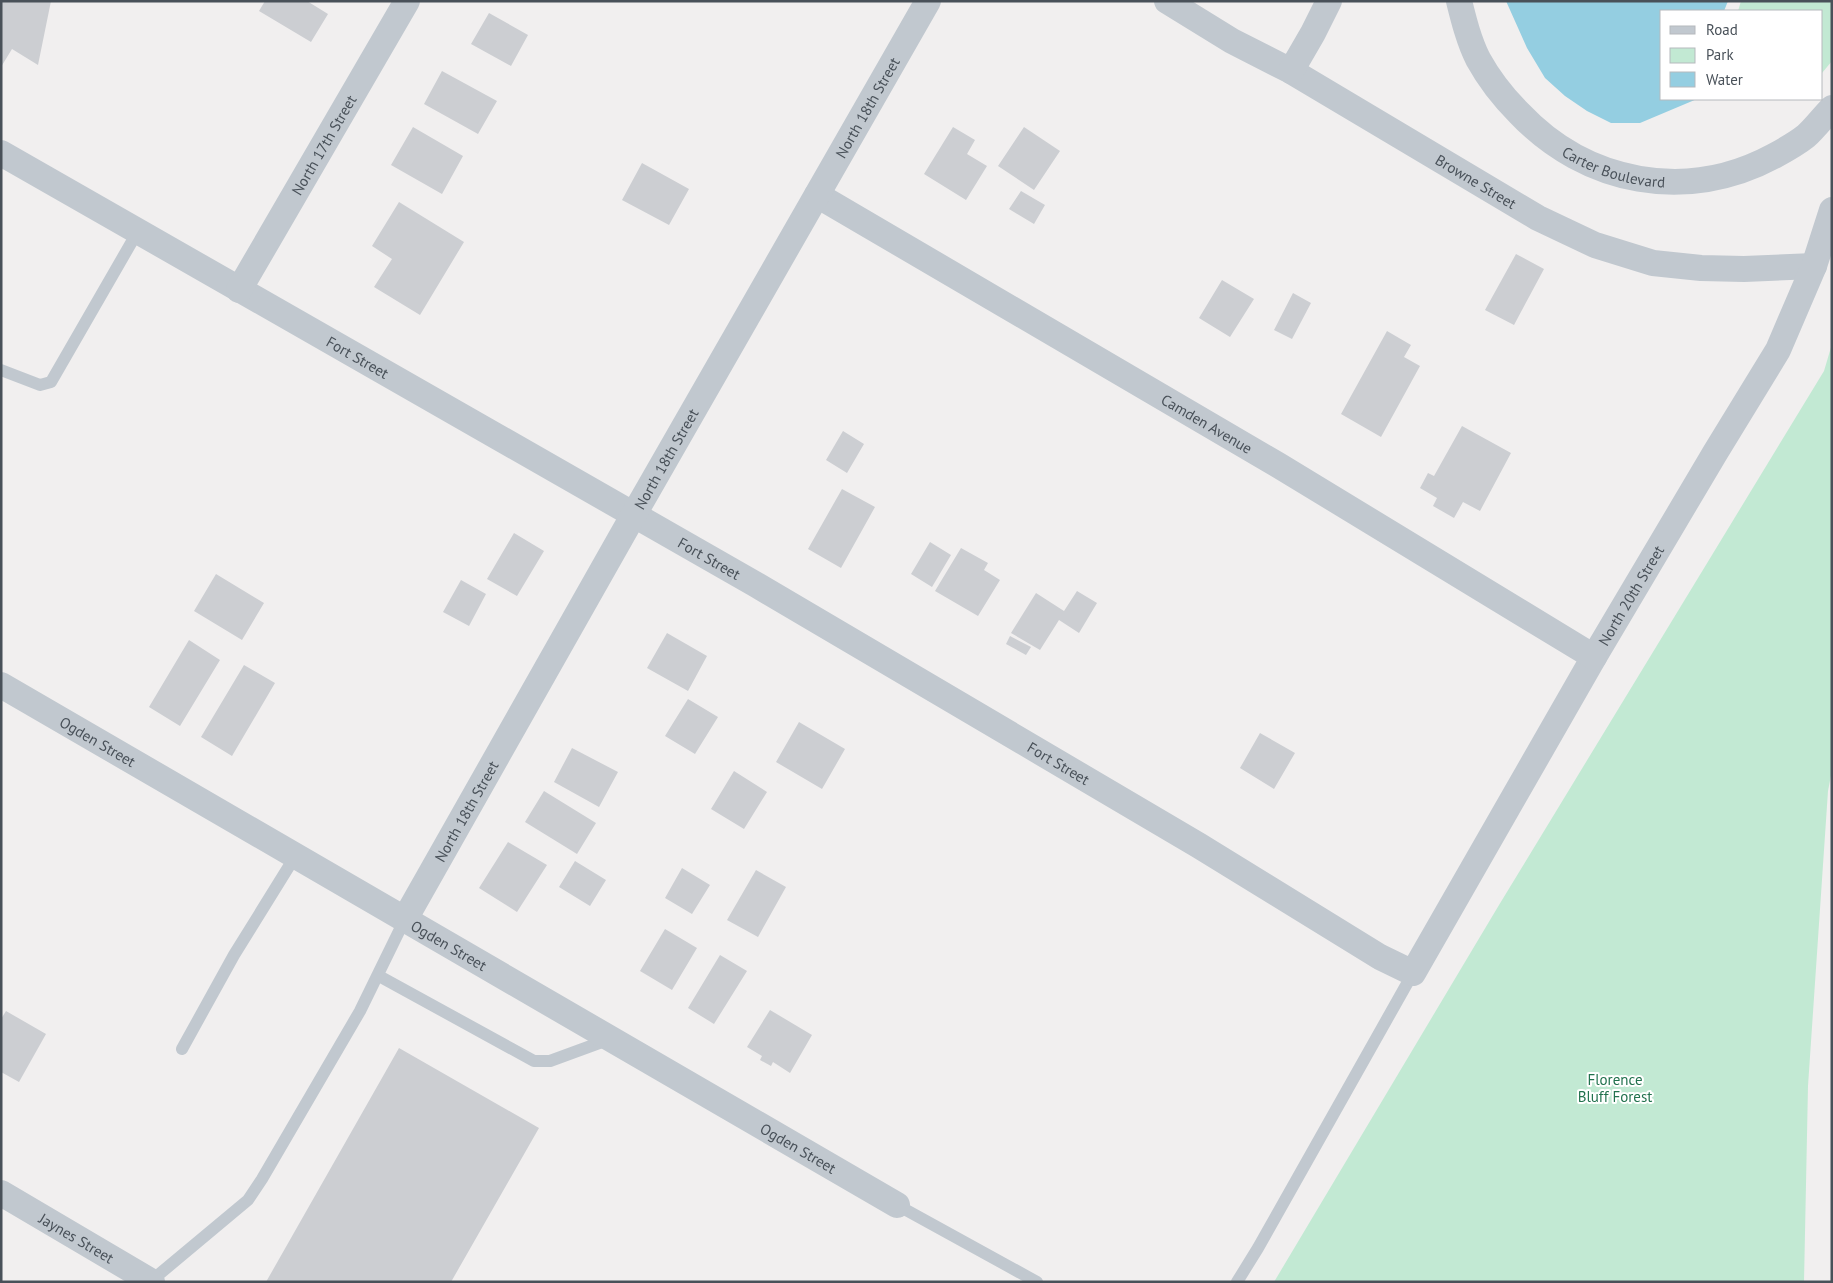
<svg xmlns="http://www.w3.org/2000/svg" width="1833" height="1283" viewBox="0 0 1833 1283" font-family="'PT Sans',sans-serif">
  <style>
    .green { fill: #c2e9d3 }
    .water { fill: #94cee1 }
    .building { fill: #ccced2 }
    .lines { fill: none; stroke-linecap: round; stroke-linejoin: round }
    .lane { stroke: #c1c8cf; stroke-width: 12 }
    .street { stroke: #c1c8cf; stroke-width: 26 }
    .labels { text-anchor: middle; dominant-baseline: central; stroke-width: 4; stroke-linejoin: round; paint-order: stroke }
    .street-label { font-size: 15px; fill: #495159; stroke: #fff }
    .park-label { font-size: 15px; fill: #22724e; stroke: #fff }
  </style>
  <rect width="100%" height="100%" fill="#f1efef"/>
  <path class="green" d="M 1741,1 L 1832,1 L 1832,61 L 1822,73 L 1822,11 L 1738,11 Z
    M 1832,344 L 1832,770 L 1828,791 L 1808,1086 L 1804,1282 L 1274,1282 L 1499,905 L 1824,371 Z"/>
  <path class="water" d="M 1506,1 L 1728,1 L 1724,11 L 1662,11 L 1662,99 L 1697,99 L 1640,123 L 1611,123 L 1587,111 L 1565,96 L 1545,78 L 1527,48 Z"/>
  <path class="building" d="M 1,1 L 51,1 L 38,65 L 12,49 L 1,67 Z
    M 265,1 L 307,1 L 328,14 L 311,42 L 259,11 Z
    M 489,13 L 528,35 L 511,66 L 471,44 Z
    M 442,71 L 497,101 L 478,134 L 424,104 Z
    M 413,127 L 463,156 L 442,194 L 391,165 Z
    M 953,127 L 975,140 L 967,154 L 987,166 L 966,200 L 924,174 Z
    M 1024,127 L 1060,151 L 1034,190 L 998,166 Z
    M 642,163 L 689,189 L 669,225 L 622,200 Z
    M 1021,191 L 1045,205 L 1034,224 L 1009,209 Z
    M 399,202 L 464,242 L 420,315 L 374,287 L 392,259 L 372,246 Z
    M 1516,254 L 1544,269 L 1514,325 L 1485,310 Z
    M 1222,280 L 1254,299 L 1230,337 L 1199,318 Z
    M 1293,293 L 1311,303 L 1292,339 L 1274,330 Z
    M 1387,331 L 1411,345 L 1404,357 L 1420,366 L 1381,437 L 1341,414 Z
    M 1462,426 L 1511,453 L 1480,511 L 1463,502 L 1454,518 L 1433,506 L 1437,498 L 1420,488 L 1428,473 L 1434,476 Z
    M 843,431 L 864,444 L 847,473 L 826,460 Z
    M 842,489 L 875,507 L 841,568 L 808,549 Z
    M 514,533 L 544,551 L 517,596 L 487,579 Z
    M 930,542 L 951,555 L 932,587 L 911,574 Z
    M 961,548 L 988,563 L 984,570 L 1000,580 L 978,616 L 935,591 Z
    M 216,574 L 264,603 L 242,640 L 194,611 Z
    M 461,580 L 486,594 L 469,626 L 443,612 Z
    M 1077,591 L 1097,603 L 1079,633 L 1059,620 L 1040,650 L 1011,633 L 1036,593 L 1064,611 Z
    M 667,633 L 707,656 L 688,691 L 647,668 Z
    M 1010,636 L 1031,647 L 1026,655 L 1006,644 Z
    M 189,640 L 220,660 L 180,726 L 149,707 Z
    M 244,665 L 275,683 L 232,756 L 201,737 Z
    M 688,699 L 718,717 L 695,754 L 665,736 Z
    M 799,722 L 845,749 L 822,789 L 776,762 Z
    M 1260,733 L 1295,753 L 1274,789 L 1240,768 Z
    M 572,748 L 618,772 L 599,807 L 554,782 Z
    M 734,771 L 767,792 L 744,829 L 711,809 Z
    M 544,791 L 596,823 L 577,854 L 525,822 Z
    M 508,842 L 547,865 L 517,912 L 479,888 Z
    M 575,861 L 606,880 L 590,906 L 559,887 Z
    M 682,868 L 710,885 L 692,914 L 665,898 Z
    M 756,870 L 786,887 L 758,937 L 727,920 Z
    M 665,929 L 697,948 L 672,990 L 640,971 Z
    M 720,955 L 747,971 L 714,1024 L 688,1008 Z
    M 770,1010 L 812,1035 L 790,1073 L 773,1062 L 771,1066 L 760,1060 L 762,1056 L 747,1047 Z
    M 6,1011 L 46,1034 L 19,1082 L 1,1072 L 1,1019 Z
    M 399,1048 L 539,1128 L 451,1282 L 266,1282 Z"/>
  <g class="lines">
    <path class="lane" d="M 1,370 L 40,385 L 51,382 L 138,231
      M 379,976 L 534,1061 L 550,1061 L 610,1039
      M 182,1049 L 234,955 L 296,855
      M 897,1205 L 1037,1282
      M 151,1281 L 248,1200 L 262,1179 L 360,1011 L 405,919
      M 1237,1282 L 1258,1248 L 1413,973"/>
    <g class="street">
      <path id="s1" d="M 1167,1 L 1232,41 L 1291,71 L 1538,218 L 1595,245 L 1653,263 L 1701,268 L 1744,269 L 1814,266"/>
      <path id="s2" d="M 1459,1 C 1464,21 1469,41 1478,59 C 1489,79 1503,97 1519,113 C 1586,184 1687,203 1774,156 C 1785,150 1796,144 1806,136 C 1815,128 1823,117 1832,108"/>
      <path d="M 1291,71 L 1313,33 L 1329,1"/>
      <path id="s3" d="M 1,153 L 755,584 L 1198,845 L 1380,957 L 1413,973 L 1594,657 L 1715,453 L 1778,350 L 1814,266 L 1832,210"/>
      <path id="s4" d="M 817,195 L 1278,465 L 1594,657"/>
      <path id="s5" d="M 239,290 L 407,1"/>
      <path id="s6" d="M 1,685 L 897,1205"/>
      <path id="s7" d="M 405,919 L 633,516 L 928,1"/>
      <path id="s8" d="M 1,1193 L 152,1282"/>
    </g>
  </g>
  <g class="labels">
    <g class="street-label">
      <text stroke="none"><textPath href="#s7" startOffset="934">North 18th Street</textPath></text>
      <text stroke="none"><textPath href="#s5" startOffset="168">North 17th Street</textPath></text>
      <text stroke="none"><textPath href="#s2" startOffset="241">Carter Boulevard</textPath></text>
      <text stroke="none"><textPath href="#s1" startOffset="358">Browne Street</textPath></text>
      <text stroke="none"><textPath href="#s3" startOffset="411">Fort Street</textPath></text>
      <text stroke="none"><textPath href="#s4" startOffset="452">Camden Avenue</textPath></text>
      <text stroke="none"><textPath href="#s7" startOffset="529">North 18th Street</textPath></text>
      <text stroke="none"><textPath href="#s3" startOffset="816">Fort Street</textPath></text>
      <text stroke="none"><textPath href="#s3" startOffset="2069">North 20th Street</textPath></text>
      <text stroke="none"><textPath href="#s6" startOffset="112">Ogden Street</textPath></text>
      <text stroke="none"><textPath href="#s3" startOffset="1221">Fort Street</textPath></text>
      <text stroke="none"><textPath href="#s7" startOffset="124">North 18th Street</textPath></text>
      <text stroke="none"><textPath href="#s6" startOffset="518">Ogden Street</textPath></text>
      <text stroke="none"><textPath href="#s6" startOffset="922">Ogden Street</textPath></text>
      <text stroke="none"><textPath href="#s8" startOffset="88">Jaynes Street</textPath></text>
    </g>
    <g class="park-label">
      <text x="1615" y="1079">Florence<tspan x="1615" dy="17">Bluff Forest</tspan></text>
    </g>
  </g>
  <rect width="1833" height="1283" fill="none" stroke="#495159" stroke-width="5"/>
  <rect x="1660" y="10" width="162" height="90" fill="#ffffff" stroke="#b6b9bd"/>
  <rect x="1670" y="26" width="25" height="8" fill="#c1c8cf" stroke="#b6b9bd"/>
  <text x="1706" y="35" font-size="15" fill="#495159">Road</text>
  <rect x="1670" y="48" width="25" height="15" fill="#c2e9d3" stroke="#b6b9bd"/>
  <text x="1706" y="60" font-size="15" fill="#495159">Park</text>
  <rect x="1670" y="72" width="25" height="15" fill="#94cee1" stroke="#b6b9bd"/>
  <text x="1706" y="85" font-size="15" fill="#495159">Water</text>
</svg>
